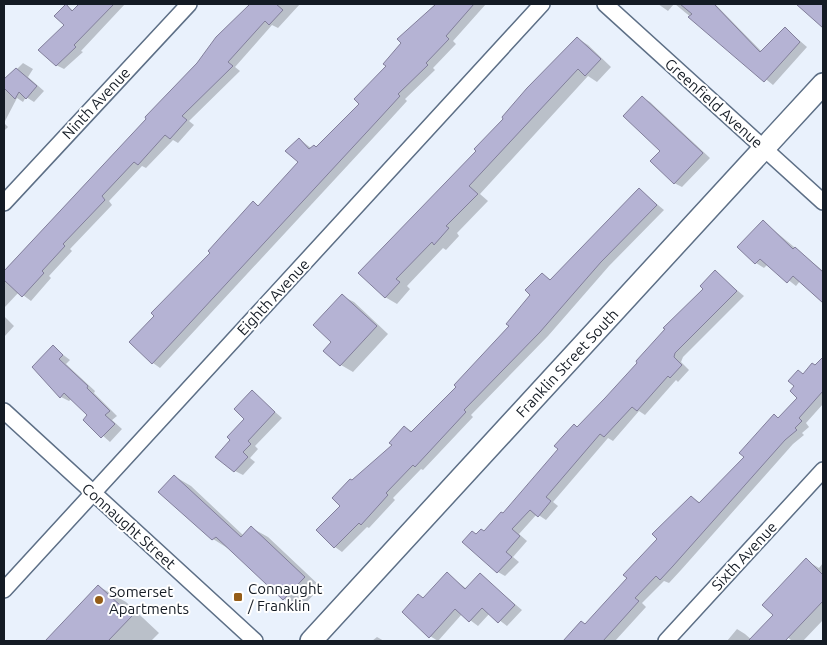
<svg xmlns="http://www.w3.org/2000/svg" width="827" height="645" viewBox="0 0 827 645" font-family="Ubuntu,sans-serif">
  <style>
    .shadow { fill: #0003 }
    .building { fill: #b5b3d4; stroke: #827f9b }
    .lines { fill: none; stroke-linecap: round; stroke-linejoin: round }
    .street-casing { stroke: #5d6f86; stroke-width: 18 }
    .secondary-casing { stroke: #5d6f86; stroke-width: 24 }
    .street { stroke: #fff; stroke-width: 15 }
    .secondary { stroke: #fff; stroke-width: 21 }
    .poi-dot { fill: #955d18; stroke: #fff; stroke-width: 2 }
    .labels { text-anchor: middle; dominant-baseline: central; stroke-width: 4; stroke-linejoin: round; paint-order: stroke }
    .street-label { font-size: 15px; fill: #141b24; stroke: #fff }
    .poi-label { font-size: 15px; fill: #141b24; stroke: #fff; text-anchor: start }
  </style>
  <rect width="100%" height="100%" fill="#e9f1fc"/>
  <path class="shadow" d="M 80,4 L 125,4 L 81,51 L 83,52 L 64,69 L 56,65 L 66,25 L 66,6 L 74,11 Z
    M 251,4 L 300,4 L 278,28 L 272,25 L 235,67 L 240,71 L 189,121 L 194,125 L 178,143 L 173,140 L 146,168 L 142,166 L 109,201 L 112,205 L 70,249 L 72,251 L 49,276 L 51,278 L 31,301 L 19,292 L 4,308 L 4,271 L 148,118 L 198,63 L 217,38 Z
    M 438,4 L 486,4 L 453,41 L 456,44 L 433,68 L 435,70 L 405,99 L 407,101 L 386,124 L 160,368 L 153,363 L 212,253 L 253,202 L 259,206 L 300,162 L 299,139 L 311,148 L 317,148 L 361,104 L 388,66 Z
    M 658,4 L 674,4 L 668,11 Z
    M 675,4 L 715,4 L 762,52 L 785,28 L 807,47 L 773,85 Z
    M 577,38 L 588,45 L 611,67 L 597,82 L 588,76 L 480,194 L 488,201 L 457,233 L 459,236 L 446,250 L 443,248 L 407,286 L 410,289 L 397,304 L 385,297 L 360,273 L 477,151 Z
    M 23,63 L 33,69 L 28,77 L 44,91 L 34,102 L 26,97 L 23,102 L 17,98 L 4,123 L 8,127 L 4,131 L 4,82 Z
    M 643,98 L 650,102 L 710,158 L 682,187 L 674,183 Z
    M 640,190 L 664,210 L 609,266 L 548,336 L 471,415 L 473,417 L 423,470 L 421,469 L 393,498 L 395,500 L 369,528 L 367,527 L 342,552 L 335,547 L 342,506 L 352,481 L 394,445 L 405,427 L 413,432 L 458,387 L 511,326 L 532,295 L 542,274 L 551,280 Z
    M 764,222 L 823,271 L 823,303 L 800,281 L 796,286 L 768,264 L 764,268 L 756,263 Z
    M 715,272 L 744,296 L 683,357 L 681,362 L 689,370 L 678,382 L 676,380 L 645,415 L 639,411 L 613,441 L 608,438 L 553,502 L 558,506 L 546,520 L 537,514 L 519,534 L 527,541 L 513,557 L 519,562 L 505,576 L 498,572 L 477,535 L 484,532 L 503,515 L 705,289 Z
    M 342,296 L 354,302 L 388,334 L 353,372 L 341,365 L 325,351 L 333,342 Z
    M 4,316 L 14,326 L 4,337 Z
    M 53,347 L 70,360 L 66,364 L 95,391 L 94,393 L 117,416 L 112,420 L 122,429 L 110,442 L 85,420 L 89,415 L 72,398 L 69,401 L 61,397 L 34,367 Z
    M 823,358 L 823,404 L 806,423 L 809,427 L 802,433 L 804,435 L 793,444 L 681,570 L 669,583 L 664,581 L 642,603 L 646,607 L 615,641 L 565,641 L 582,623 L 586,625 L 628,578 L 691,497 L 701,503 L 745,457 L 774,415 L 779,418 L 799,398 L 804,374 Z
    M 252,392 L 282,418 L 255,446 L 258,449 L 250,458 L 255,462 L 243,475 L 235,471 L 232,440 L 246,419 Z
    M 174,476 L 191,486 L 244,536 L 252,528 L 268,537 L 321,587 L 300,609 L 284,599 L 229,549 L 213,539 Z
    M 806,560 L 819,568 L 823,563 L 823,620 L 803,641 L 792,641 L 769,621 L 775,615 Z
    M 447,574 L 467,589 L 480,575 L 522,610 L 507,626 L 490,613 L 478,626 L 462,614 L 438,641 L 430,636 L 424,599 Z
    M 98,586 L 126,602 L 159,633 L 151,641 L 47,641 Z
    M 737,629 L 745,634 L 753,641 L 727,641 Z
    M 377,637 L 384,641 L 372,641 Z"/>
  <path class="building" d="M 66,4 L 72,11 L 79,4 L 114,4 L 74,45 L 76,47 L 56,66 L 38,50 L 64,25 L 54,16 Z
    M 250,4 L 276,4 L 283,10 L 269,25 L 265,21 L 228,62 L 233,66 L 182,116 L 187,120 L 170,139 L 165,135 L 138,165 L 134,162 L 102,196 L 105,200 L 63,244 L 65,246 L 42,271 L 44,273 L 22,297 L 4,280 L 4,271 L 146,119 L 145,117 L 197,63 L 216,37 Z
    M 436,4 L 474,4 L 446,36 L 449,39 L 426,63 L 428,65 L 398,94 L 400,96 L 378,120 L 152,364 L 129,342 L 154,316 L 151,313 L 210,253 L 208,251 L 253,201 L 258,206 L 298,162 L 285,151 L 299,138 L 309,149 L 314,145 L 316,147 L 359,104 L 354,99 L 386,66 L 383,64 L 401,43 L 397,39 Z
    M 680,4 L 714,4 L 760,52 L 785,27 L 800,42 L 764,82 L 688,17 L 692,14 Z
    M 796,4 L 823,4 L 823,28 Z
    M 577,37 L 601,59 L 585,76 L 578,69 L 469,186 L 478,194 L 446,226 L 449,228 L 434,245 L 432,242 L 396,279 L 400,282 L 385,298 L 358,273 L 476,151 L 474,149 L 503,119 L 502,117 L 527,88 Z
    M 16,68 L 37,86 L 26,99 L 19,92 L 15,99 L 4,88 L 4,79 Z
    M 642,96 L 703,153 L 674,184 L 650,161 L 660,151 L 623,116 Z
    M 639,188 L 657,205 L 601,262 L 540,332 L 464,410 L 466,412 L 415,467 L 413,465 L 386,493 L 388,495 L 361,525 L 359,523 L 334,548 L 316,530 L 340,506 L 332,498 L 350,479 L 352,480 L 392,445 L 389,443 L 404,426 L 411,432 L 456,387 L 454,385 L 509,326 L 506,324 L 530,295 L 525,290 L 542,273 L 550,280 Z
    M 763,220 L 793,249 L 795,247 L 823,272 L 823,303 L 793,276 L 787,283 L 760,259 L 755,264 L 737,247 Z
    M 715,270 L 737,291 L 675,353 L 674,357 L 682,365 L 670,378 L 668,376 L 637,411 L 632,407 L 604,437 L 600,434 L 546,497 L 551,501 L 538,517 L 530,510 L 512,529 L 520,536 L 506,552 L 512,557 L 497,573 L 462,542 L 472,531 L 476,534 L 481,529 L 484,531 L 501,512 L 503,513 L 558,449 L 554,446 L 574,424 L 577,427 L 605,398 L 637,363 L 636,361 L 665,329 L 663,328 L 703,289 L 700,286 Z
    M 342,294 L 377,326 L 340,366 L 323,351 L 331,342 L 313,325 Z
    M 53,345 L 63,355 L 59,359 L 88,386 L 87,388 L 110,411 L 105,415 L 115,424 L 101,438 L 83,420 L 87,415 L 64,393 L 60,398 L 32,367 Z
    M 823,357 L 823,391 L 799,418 L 802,421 L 795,428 L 797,430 L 785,440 L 673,566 L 660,580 L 656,576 L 635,598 L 639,601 L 603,641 L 563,641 L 581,621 L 585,624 L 627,578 L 623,575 L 657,539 L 652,534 L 691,496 L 699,503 L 744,457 L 739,453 L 774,414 L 778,418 L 797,398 L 790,391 L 794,386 L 788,381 L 798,370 L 803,374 L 812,363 L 815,365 Z
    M 252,390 L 275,412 L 248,441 L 251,444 L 243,452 L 248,457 L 234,472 L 215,457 L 230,440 L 227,437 L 244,419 L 234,409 Z
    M 174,475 L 241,537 L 251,526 L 305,577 L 283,600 L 216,537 L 212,540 L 158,492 Z
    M 806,558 L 823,575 L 823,601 L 785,641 L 748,641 L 773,615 L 762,605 Z
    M 447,572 L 465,589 L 480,573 L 515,605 L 498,623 L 482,608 L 469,622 L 455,609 L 429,638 L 402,612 L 418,594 L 423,598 Z
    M 98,585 L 132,616 L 108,641 L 45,641 Z"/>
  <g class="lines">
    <g class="street-casing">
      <path id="street" d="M 605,4 L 823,202
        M 4,203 L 189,4
        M 4,411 L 255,641
        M 4,590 L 542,4
        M 666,641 L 823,470"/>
    </g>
    <g class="secondary-casing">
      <path id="secondary" d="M 311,641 L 823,84"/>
    </g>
    <use href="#street" class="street"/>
    <use href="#secondary" class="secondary"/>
  </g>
  <g class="poi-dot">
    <rect x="233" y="592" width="10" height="10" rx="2.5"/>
    <circle cx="99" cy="600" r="5"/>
  </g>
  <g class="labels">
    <g class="street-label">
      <text transform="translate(96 103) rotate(-47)">Ninth Avenue</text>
      <text transform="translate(714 103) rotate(42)">Greenfield Avenue</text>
      <text transform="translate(273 297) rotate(-47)">Eighth Avenue</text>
      <text transform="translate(567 363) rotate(-47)">Franklin Street South</text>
      <text transform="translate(129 526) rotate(42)">Connaught Street</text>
      <text transform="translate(744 556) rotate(-47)">Sixth Avenue</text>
    </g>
    <g class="poi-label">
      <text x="248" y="588">Connaught<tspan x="248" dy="17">/ Franklin</tspan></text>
      <text x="109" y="591">Somerset<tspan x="109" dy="17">Apartments</tspan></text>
    </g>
  </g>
  <rect width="827" height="645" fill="none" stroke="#141b24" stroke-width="10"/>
</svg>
